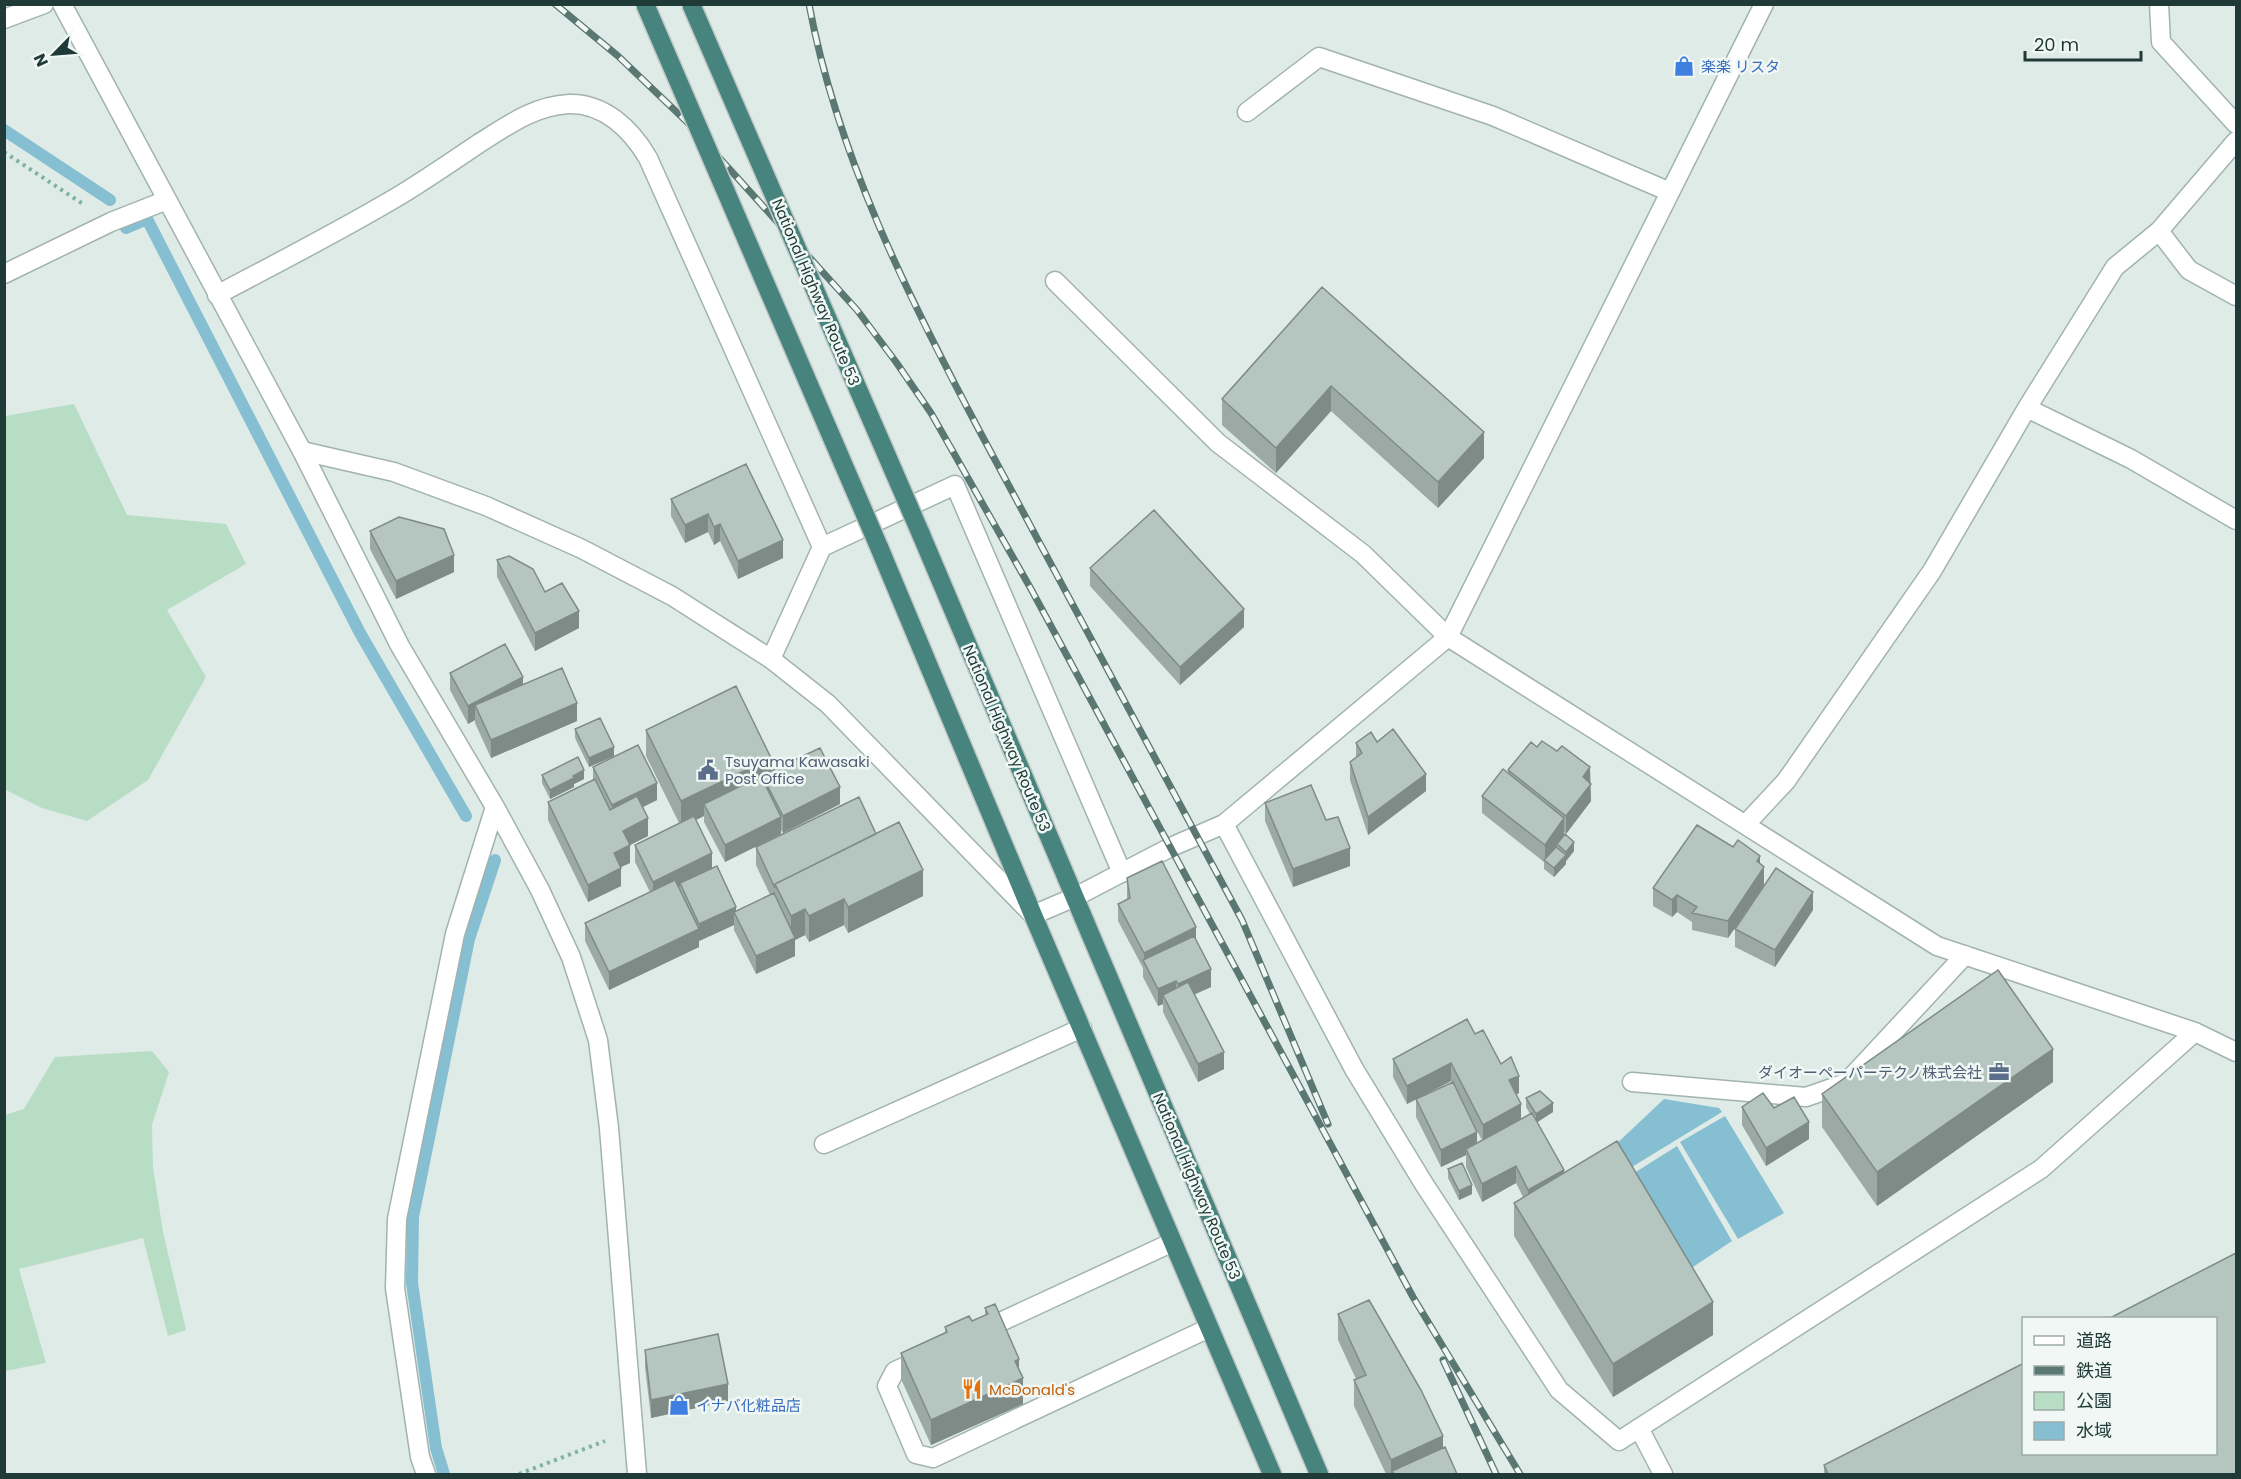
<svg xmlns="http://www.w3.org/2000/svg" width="2241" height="1479" viewBox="0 0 2241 1479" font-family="Poppins,'Noto Sans JP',sans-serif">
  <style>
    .green { fill: #b7ddc5 }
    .water { fill: #86bed2 }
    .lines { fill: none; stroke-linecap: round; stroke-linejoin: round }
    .stream { stroke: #86bed2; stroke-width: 12 }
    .service-casing { stroke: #a2b3af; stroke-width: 21 }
    .minor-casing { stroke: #a2b3af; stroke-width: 21 }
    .tertiary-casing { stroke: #a2b3af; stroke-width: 21 }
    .trunk-casing { stroke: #c1c8c7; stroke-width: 21 }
    .path { stroke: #7fafa5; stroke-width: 4; stroke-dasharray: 3 4.5; stroke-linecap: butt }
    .service { stroke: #fff; stroke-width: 18 }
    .minor { stroke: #fff; stroke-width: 18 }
    .tertiary { stroke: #fff; stroke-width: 18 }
    .trunk { stroke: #47847d; stroke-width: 18 }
    .rail-casing { stroke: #5a7772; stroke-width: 7 }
    .rail { stroke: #f0f7f4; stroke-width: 4.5; stroke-dasharray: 14; stroke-linecap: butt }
    .trunk-bridge-casing { stroke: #c1c8c7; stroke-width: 21; stroke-linecap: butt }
    .trunk-bridge { stroke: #47847d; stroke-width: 18 }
    .wall { fill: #9caaa5; fill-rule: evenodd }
    .shaded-wall { fill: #7f8b86 }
    .building { fill: #b5c6c0; stroke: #7f8b86; stroke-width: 1.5 }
    .labels { text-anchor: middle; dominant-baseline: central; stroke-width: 5; stroke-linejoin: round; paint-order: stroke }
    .shop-label { font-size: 15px; fill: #366cbe; stroke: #f0f7f4; text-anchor: start }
    .street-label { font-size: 15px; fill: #203b37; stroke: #f0f7f4 }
    .service-label { font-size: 15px; fill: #4e5e75; stroke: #f0f7f4; text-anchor: start }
    .food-label { font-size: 15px; fill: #c56008; stroke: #f0f7f4; text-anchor: start }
  </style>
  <rect width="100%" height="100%" fill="#dfebe7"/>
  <path class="green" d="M 74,404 L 127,515 L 226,524 L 246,564 L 167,610 L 206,677 L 148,780 L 87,821 L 42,808 L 4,789 L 5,416 Z
    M 152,1051 L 169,1072 L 152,1125 L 153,1168 L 163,1232 L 186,1330 L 168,1336 L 143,1238 L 19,1269 L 46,1363 L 5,1371 L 5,1115 L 24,1109 L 55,1057 Z"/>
  <path class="water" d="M 1664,1099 L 1719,1108 L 1722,1112 L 1627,1170 L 1613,1147 Z
    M 1725,1116 L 1784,1213 L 1738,1239 L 1680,1142 Z
    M 1677,1146 L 1732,1241 L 1690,1269 L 1631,1175 Z"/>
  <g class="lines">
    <path class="stream" d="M 4,130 L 110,200
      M 126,228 L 147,219 L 360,633 L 466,816
      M 444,1474 L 436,1448 L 412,1283 L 413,1217 L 469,939 L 495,860"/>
    <g class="service-casing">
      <path id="service" d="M 981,1331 L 1173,1242
        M 924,1358 L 895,1371 L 887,1386 L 916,1454 L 933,1458 L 1209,1328
        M 1639,1428 L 1663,1474"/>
    </g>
    <g class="minor-casing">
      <path id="minor" d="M 62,4 L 302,451 L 400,646 L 495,807 L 540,890 L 571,957 L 598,1040 L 609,1128 L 637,1474
        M 2159,4 L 2161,42 L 2236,124
        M 4,19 L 44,4
        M 1247,112 L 1319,57 L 1493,116 L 1670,192
        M 2159,231 L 2189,270 L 2236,296
        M 4,274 L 111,222 L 167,200
        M 1055,281 L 1218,443 L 1363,554 L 1448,637 L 1937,946 L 2195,1032 L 2236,1052
        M 217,295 C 279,262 342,230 402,194 C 428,178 453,161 478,144 C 507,126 533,106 569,104 C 604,103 631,129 648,158 L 822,547 L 771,659
        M 2027,408 L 2131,459 L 2236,520
        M 822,547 L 955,485 L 1122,873
        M 1224,824 L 1354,1069 L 1424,1184 L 1559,1390 L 1619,1441 L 2041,1169 L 2195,1032
        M 1746,824 L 1786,781 L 1932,571 L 2027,408 L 2115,267 L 2159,231 L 2236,141
        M 1075,897 L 1171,847 L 1224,824 L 1448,637 L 1764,4
        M 1632,1082 L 1806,1097 L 1846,1083 L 1965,955
        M 824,1144 L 1082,1028
        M 426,1474 L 420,1457 L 395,1288 L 397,1219 L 455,934 L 495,807"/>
    </g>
    <g class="tertiary-casing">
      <path id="tertiary" d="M 302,451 L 394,472 L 486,506 L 582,549 L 672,596 L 771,659 L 828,704 L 1033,915 L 1075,897"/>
    </g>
    <g class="trunk-casing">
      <path id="trunk" d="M 920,532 L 1319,1474
        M 879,547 L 1033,915 L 1272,1474"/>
    </g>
    <path class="path" d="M 4,152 L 83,204
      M 519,1474 L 605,1441"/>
    <use href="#service" class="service"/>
    <use href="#minor" class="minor"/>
    <use href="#tertiary" class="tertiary"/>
    <use href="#trunk" class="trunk"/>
    <g class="rail-casing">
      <path id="rail" d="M 555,4 L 618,56 L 686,121 L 857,310 L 896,362 L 931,413 L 1031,589 L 1413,1297 L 1520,1474
        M 809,4 C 837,155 908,296 979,430 L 1242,920 L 1328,1124
        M 1443,1360 L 1496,1474"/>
    </g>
    <use href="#rail" class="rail"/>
    <g class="trunk-bridge-casing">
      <path id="trunk-bridge" d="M 645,4 L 879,547
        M 691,4 L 920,532"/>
    </g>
    <use href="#trunk-bridge" class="trunk-bridge"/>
  </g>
  <path class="wall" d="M 1322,287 L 1484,458 L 1438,508 L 1331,411 L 1276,473 L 1222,425 L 1222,399 Z
    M 746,464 L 783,558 L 738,579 L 720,541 L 714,545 L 708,532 L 685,543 L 671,516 L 671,499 Z
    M 370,531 L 454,572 L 396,599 L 370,549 Z
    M 497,560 L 545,592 L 579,628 L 535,651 L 497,577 Z
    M 1090,568 L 1244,627 L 1180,685 L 1090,586 Z
    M 450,673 L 523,685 L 577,721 L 491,758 L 475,723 L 475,720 L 468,724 L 450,690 Z
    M 575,729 L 614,756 L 589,767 L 575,738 Z
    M 646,730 L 771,771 L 840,804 L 783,833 L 781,830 L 781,834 L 725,862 L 704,822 L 704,816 L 696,820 L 712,868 L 736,911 L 770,895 L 756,865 L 756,847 L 876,834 L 923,896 L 848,933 L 844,925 L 809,942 L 805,935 L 795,940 L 795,956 L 756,974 L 734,930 L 734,925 L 699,941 L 699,947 L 609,990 L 585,941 L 585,923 L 650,892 L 635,862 L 635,845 L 679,823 L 646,756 Z
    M 1356,743 L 1426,791 L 1368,835 L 1350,780 L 1350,762 L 1356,758 Z
    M 593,767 L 657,800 L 643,807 L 648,836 L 630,845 L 630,863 L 621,867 L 621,886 L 588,902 L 548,820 L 548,802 L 593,780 Z
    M 1508,770 L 1590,783 L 1591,801 L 1566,834 L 1564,832 L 1564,835 L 1574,851 L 1566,861 L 1566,864 L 1554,877 L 1544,869 L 1544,862 L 1482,813 L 1482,796 L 1508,773 Z
    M 542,775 L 584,779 L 574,784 L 574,787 L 550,799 L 542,783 Z
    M 1265,803 L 1326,820 L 1350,866 L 1293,887 L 1265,821 Z
    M 1760,864 L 1764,885 L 1728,938 L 1692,930 L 1692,922 L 1677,912 L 1672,917 L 1653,906 L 1653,888 Z
    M 1127,878 L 1196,940 L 1211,987 L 1194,994 L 1224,1069 L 1198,1082 L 1163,1012 L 1163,1004 L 1158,1006 L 1143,977 L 1143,968 L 1118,921 L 1118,904 L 1127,899 Z
    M 1813,910 L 1775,967 L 1735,947 L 1735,929 Z
    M 1475,1034 L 1501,1064 L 1519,1093 L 1516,1094 L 1521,1119 L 1530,1114 L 1526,1107 L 1526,1098 L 1553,1112 L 1537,1122 L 1564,1173 L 1713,1335 L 1613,1397 L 1514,1236 L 1514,1203 L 1523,1197 L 1516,1183 L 1482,1202 L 1466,1167 L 1466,1155 L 1441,1167 L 1416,1117 L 1416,1099 L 1452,1083 L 1451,1081 L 1407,1104 L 1393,1077 L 1393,1059 ZM 1471,1120 L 1482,1140 L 1477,1143 Z
    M 2053,1082 L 1877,1206 L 1822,1127 L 1822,1094 Z
    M 1742,1107 L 1774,1108 L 1809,1139 L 1766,1166 L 1742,1125 Z
    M 1448,1169 L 1472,1194 L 1459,1200 L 1448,1178 Z
    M 985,1308 L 1019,1370 L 1023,1404 L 931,1445 L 901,1379 L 901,1353 L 945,1333 L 945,1327 L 972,1321 L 985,1315 Z
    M 1338,1314 L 1443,1448 L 1457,1474 L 1386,1474 L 1354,1406 L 1354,1380 L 1356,1379 L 1338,1340 Z
    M 645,1350 L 728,1401 L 651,1418 L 645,1367 Z
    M 1824,1465 L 2236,1474 L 1824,1474 Z"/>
  <path class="shaded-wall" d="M 1331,386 L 1331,411 L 1276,473 L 1276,448 Z
    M 1484,432 L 1484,458 L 1438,508 L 1438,482 Z
    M 708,514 L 708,532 L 685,543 L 685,525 Z
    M 720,524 L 720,541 L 714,545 L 714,527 Z
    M 783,540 L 783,558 L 738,579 L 738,561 Z
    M 454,555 L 454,572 L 396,599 L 396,581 Z
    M 1244,609 L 1244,627 L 1180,685 L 1180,667 Z
    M 579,611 L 579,628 L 535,651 L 535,633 Z
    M 523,677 L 523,695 L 475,705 L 475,720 L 468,724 L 468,706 Z
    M 577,703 L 577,721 L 491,758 L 491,740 Z
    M 614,747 L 614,756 L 589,767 L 589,758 Z
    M 771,758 L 771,784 L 762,775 L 762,788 L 704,804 L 704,816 L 681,827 L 681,801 Z
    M 1590,767 L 1591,801 L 1566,834 L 1566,816 L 1583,777 Z
    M 584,770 L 584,779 L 574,784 L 574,787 L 550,799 L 550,790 Z
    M 1426,774 L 1426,791 L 1368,835 L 1368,817 Z
    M 657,783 L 657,800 L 612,822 L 612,805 Z
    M 840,787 L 840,804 L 783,833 L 783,816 Z
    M 781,817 L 781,834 L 725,862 L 725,845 Z
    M 648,818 L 648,836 L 630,845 L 630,863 L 614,870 L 614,853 L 623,831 Z
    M 1564,818 L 1564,835 L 1545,862 L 1545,845 Z
    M 1574,842 L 1574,851 L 1566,861 L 1566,864 L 1554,877 L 1554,868 L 1566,856 L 1566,852 Z
    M 1350,848 L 1350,866 L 1293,887 L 1293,869 Z
    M 712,853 L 712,870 L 680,883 L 680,886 L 653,899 L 653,882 Z
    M 1760,856 L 1760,873 L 1764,867 L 1764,885 L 1728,938 L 1728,921 L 1757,861 Z
    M 621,868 L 621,886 L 588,902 L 588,885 Z
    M 923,870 L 923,896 L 848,933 L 848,907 Z
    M 1813,892 L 1813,910 L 1775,967 L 1775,950 Z
    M 1677,895 L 1677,912 L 1672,917 L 1672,900 Z
    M 844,899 L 844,925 L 809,942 L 809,916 Z
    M 736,907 L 736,915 L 734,912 L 734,925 L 699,941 L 699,924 Z
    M 805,909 L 805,935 L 795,940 L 795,956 L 756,974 L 756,956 L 791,940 L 791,916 Z
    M 1196,927 L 1196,944 L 1144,962 L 1144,953 Z
    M 699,929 L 699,947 L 609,990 L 609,972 Z
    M 1211,969 L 1211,987 L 1178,1002 L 1178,984 Z
    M 1176,981 L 1176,998 L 1163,995 L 1163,1004 L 1158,1006 L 1158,989 Z
    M 2053,1049 L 2053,1082 L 1877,1206 L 1877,1172 Z
    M 1224,1052 L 1224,1069 L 1198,1082 L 1198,1064 Z
    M 1451,1063 L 1451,1081 L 1407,1104 L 1407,1086 Z
    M 1519,1076 L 1519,1093 L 1509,1098 L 1509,1080 Z
    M 1553,1103 L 1553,1112 L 1536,1123 L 1536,1114 Z
    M 1521,1104 L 1521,1121 L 1483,1142 L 1483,1125 Z
    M 1809,1122 L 1809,1139 L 1766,1166 L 1766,1148 Z
    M 1477,1132 L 1477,1150 L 1466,1149 L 1466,1155 L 1441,1167 L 1441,1150 Z
    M 1516,1166 L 1516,1183 L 1482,1202 L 1482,1184 Z
    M 1564,1170 L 1564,1188 L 1528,1208 L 1528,1190 Z
    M 1472,1185 L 1472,1194 L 1459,1200 L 1459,1191 Z
    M 1713,1302 L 1713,1335 L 1613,1397 L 1613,1364 Z
    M 1019,1359 L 1019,1380 L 1023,1378 L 1023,1404 L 931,1445 L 931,1420 L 1015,1361 Z
    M 728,1384 L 728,1401 L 651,1418 L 651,1400 Z
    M 1443,1436 L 1443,1462 L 1392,1471 L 1392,1474 L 1391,1474 L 1391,1460 Z"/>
  <path class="building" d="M 1322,287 L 1484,432 L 1438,482 L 1331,386 L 1276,448 L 1222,399 Z
    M 746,464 L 783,540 L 738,561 L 720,524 L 714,527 L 708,514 L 685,525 L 671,499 Z
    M 1154,510 L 1244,609 L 1180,667 L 1090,568 Z
    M 399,517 L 444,529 L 454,555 L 396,581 L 370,531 Z
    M 509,556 L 533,569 L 545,592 L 562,583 L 579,611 L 535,633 L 497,560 Z
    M 505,644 L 523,677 L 468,706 L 450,673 Z
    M 562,668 L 577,703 L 491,740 L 475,705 Z
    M 736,686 L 771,758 L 681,801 L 646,730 Z
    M 600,718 L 614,747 L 589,758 L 575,729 Z
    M 1393,729 L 1426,774 L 1368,817 L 1350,762 L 1362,753 L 1356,743 L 1371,732 L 1377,742 Z
    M 1542,741 L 1557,751 L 1562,746 L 1590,767 L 1583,777 L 1591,784 L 1566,816 L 1508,770 L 1531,742 L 1537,747 Z
    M 638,745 L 657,783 L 612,805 L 593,767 Z
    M 820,748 L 840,787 L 783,816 L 762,775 Z
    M 578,757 L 584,770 L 573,776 L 574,778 L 550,790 L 542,775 Z
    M 1503,769 L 1564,818 L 1545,845 L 1482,796 Z
    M 761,776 L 781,817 L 725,845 L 704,804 Z
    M 595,779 L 610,810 L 637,796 L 648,818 L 623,831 L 630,845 L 614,853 L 621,868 L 588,885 L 548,802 Z
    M 1311,785 L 1326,820 L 1338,817 L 1350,848 L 1293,869 L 1265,803 Z
    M 859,797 L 876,834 L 775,884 L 775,888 L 756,847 Z
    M 694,816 L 712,853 L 653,882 L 635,845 Z
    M 899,822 L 923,870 L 848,907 L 844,899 L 809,916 L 805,909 L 791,916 L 775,884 Z
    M 1697,825 L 1733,847 L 1738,840 L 1760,856 L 1757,861 L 1764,867 L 1728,921 L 1692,913 L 1697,907 L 1677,895 L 1672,900 L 1653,888 Z
    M 1565,834 L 1574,842 L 1566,852 L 1557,844 Z
    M 1556,847 L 1566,855 L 1554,868 L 1544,860 Z
    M 1162,861 L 1196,927 L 1144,953 L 1118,904 L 1130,898 L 1127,878 Z
    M 717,866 L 736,907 L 699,924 L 680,883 Z
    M 1776,868 L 1813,892 L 1775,950 L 1735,929 Z
    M 675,880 L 699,929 L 609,972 L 585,923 Z
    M 774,893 L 795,938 L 756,956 L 734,912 Z
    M 1194,936 L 1211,969 L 1178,984 L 1176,981 L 1158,989 L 1143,960 Z
    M 1998,970 L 2053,1049 L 1877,1172 L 1822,1094 Z
    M 1188,982 L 1224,1052 L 1198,1064 L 1163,995 Z
    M 1467,1019 L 1475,1034 L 1483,1030 L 1501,1064 L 1511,1057 L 1519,1076 L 1509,1080 L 1521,1104 L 1483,1125 L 1451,1063 L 1407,1086 L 1393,1059 Z
    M 1453,1082 L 1477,1132 L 1441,1150 L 1416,1099 Z
    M 1540,1091 L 1553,1103 L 1536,1114 L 1526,1098 Z
    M 1763,1093 L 1774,1108 L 1794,1097 L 1809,1122 L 1766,1148 L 1742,1107 Z
    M 1532,1113 L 1564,1170 L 1528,1190 L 1516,1166 L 1482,1184 L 1466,1149 Z
    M 1617,1141 L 1713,1302 L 1613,1364 L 1514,1203 Z
    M 1462,1163 L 1472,1185 L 1459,1191 L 1448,1169 Z
    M 2236,1253 L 2236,1474 L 1828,1474 L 1824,1465 L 2024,1363 L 2024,1454 L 2216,1454 L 2216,1318 L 2110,1318 Z
    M 1369,1300 L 1421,1390 L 1443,1436 L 1391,1460 L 1354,1380 L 1366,1375 L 1338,1314 Z
    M 995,1304 L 1019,1359 L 1015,1361 L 1023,1378 L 931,1420 L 901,1353 L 947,1332 L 945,1327 L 969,1316 L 972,1321 L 988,1314 L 985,1308 Z
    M 718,1334 L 728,1384 L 651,1400 L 645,1350 Z
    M 1445,1447 L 1457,1474 L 1394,1474 L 1392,1471 Z"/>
  <defs>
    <g id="shop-bare" transform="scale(1.62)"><path d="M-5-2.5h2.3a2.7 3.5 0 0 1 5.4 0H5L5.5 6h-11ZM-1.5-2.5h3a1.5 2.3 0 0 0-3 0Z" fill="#3f7fe0" stroke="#f0f7f4" stroke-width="2.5" paint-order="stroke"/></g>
    <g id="civic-bare" transform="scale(1.62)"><path d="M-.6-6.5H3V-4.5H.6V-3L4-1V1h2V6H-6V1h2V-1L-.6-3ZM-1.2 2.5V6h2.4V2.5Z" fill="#5c6f8a" stroke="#f0f7f4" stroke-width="2.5" paint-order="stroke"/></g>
    <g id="office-bare" transform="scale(1.62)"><path d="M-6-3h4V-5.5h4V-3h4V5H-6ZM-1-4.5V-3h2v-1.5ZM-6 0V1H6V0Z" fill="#5c6f8a" stroke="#f0f7f4" stroke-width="2.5" paint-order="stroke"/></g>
    <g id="restaurant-bare" transform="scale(1.62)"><path d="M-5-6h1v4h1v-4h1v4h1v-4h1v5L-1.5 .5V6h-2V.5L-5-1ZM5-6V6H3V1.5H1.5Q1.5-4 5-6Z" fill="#e8710a" stroke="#f0f7f4" stroke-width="2.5" paint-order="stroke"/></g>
  </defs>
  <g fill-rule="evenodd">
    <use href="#shop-bare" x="1684" y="66"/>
    <use href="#civic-bare" x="708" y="770"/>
    <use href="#office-bare" x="1999" y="1072"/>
    <use href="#restaurant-bare" x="972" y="1389"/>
    <use href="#shop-bare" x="679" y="1405"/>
  </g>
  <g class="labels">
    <g class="shop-label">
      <text x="1701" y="66">楽楽 リスタ</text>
      <text x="696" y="1405">イナバ化粧品店</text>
    </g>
    <g class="street-label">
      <text transform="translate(816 292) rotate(67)">National Highway Route 53</text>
      <text transform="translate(1007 738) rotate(67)">National Highway Route 53</text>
      <text transform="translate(1197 1186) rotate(67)">National Highway Route 53</text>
    </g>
    <g class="service-label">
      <text x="725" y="761">Tsuyama Kawasaki<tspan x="725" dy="17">Post Office</tspan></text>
      <text x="1982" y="1072" text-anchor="end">ダイオーペーパーテクノ株式会社</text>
    </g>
    <g class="food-label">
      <text x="989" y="1389">McDonald's</text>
    </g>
  </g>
  <rect width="2241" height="1479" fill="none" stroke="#203b37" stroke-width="12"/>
  <rect x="2022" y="1317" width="195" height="138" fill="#f0f7f4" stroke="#9daca8" stroke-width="1.5"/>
  <rect x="2034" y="1336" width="30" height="9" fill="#ffffff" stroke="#9daca8" stroke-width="1.5"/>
  <text x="2076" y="1347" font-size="18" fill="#203b37">道路</text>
  <rect x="2034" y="1366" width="30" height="9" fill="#5a7772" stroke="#9daca8" stroke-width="1.5"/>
  <text x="2076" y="1377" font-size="18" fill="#203b37">鉄道</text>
  <rect x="2034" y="1392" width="30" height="18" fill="#b7ddc5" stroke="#9daca8" stroke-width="1.5"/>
  <text x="2076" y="1407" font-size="18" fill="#203b37">公園</text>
  <rect x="2034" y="1422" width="30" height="18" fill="#86bed2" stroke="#9daca8" stroke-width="1.5"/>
  <text x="2076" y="1437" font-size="18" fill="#203b37">水域</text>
  <g transform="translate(54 54) rotate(245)" stroke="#f0f7f4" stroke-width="4.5" paint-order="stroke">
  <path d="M0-4.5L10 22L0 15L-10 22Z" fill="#203b37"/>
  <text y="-9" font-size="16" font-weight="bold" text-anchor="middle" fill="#203b37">N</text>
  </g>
  <path d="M2025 51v9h116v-9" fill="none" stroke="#203b37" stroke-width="3"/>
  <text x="2034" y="51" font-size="18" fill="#203b37" stroke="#f0f7f4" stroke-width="4.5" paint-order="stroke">20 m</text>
</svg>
